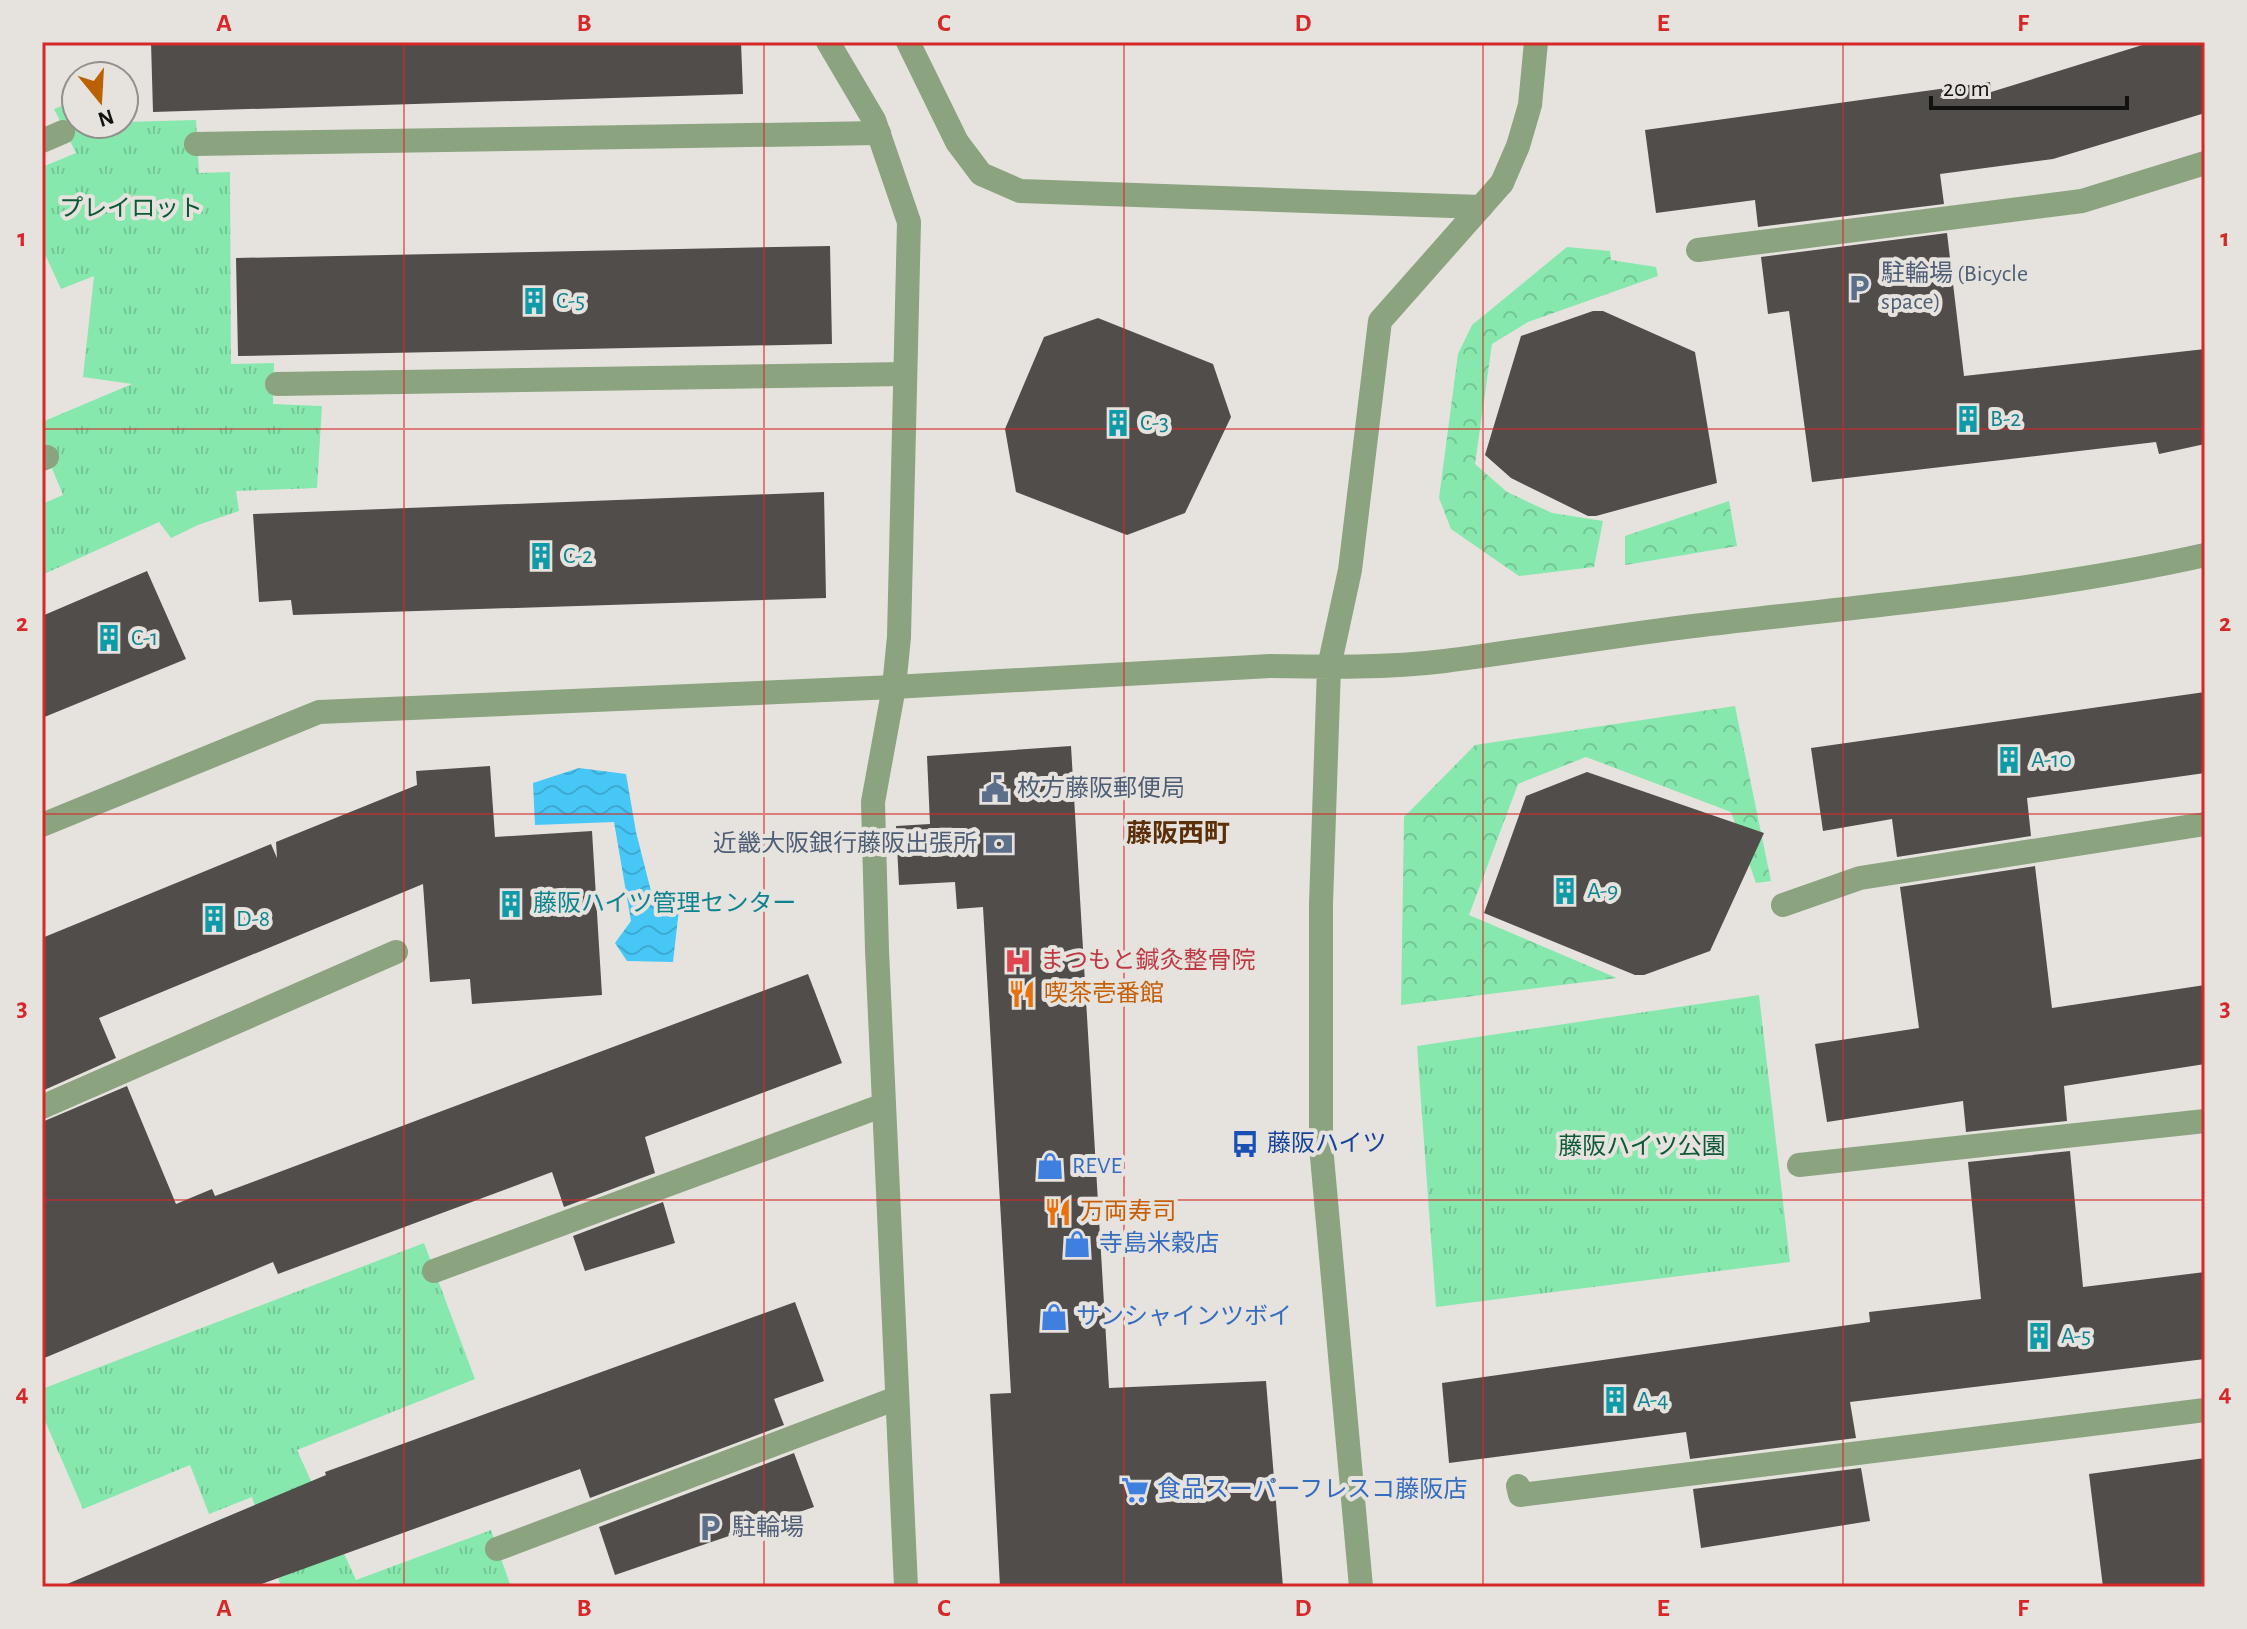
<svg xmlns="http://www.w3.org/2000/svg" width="2247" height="1629" viewBox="0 0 2247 1629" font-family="'Alegreya Sans','Noto Sans JP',sans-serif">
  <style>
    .grass { fill: url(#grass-tufts) }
    .forest { fill: url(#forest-crowns) }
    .water { fill: url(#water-waves) }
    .building { fill: #504d4a }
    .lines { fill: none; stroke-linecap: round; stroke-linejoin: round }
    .service { stroke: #8ba37f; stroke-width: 24 }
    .minor { stroke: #8ba37f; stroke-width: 24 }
    .tertiary { stroke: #8ba37f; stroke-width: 24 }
    .grid { fill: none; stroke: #d62828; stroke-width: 2; stroke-opacity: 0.55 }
    .labels { text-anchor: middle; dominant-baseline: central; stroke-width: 8; stroke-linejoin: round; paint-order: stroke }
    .park-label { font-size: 24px; fill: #0c5a35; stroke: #e6e3df }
    .service-label { font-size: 24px; fill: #4e5e75; stroke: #e6e3df; text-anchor: start }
    .culture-label { font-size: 24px; fill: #0d838f; stroke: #e6e3df; text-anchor: start }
    .health-label { font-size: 24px; fill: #be3a42; stroke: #e6e3df; text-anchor: start }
    .food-label { font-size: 24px; fill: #c56008; stroke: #e6e3df; text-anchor: start }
    .transit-label { font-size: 24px; fill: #164399; stroke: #e6e3df; text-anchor: start }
    .shop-label { font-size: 24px; fill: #366cbe; stroke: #e6e3df; text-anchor: start }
    .neighbourhood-label { font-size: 26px; font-weight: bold; fill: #5b2f0a; stroke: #e6e3df }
    .neatline { fill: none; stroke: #d62828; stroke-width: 3 }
    .grid-label { font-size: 26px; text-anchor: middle; font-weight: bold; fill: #d62828 }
  </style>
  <defs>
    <pattern id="grass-tufts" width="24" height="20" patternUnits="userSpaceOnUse" patternTransform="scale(2)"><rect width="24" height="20" fill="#86e8ac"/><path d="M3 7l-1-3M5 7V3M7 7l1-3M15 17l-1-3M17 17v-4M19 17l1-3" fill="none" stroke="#73c693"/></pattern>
    <pattern id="forest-crowns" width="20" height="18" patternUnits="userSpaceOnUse" patternTransform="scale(2)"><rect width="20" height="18" fill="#86e8ac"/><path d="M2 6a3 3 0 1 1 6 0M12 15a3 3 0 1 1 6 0" fill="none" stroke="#73c693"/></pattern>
    <pattern id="water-waves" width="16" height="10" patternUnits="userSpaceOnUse" patternTransform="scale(2)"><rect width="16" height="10" fill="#46c7f6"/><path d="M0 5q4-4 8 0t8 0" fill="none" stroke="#3caad2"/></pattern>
  </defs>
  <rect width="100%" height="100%" fill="#e6e3df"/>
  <path class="grass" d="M 76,100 L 76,124 L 124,124 L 124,122 L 196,120 L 199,173 L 230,172 L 231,364 L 274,363 L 273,404 L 322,406 L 317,488 L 236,491 L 239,511 L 198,525 L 171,538 L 159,522 L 42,575 L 42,504 L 63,495 L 42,444 L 42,422 L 132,384 L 83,377 L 94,276 L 61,289 L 42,248 L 42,167 L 76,153 L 54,109 Z
    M 1759,995 L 1790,1262 L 1436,1307 L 1417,1046 Z
    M 424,1243 L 475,1379 L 297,1450 L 356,1580 L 491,1530 L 511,1587 L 281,1587 L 252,1497 L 209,1514 L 190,1465 L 83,1509 L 42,1414 L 42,1389 Z"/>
  <path class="forest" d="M 1567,247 L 1610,251 L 1611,260 L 1656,267 L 1658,276 L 1528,322 L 1492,344 L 1475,464 L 1507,492 L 1552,513 L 1603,521 L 1594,567 L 1519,576 L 1451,529 L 1439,498 L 1458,354 L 1472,325 Z
    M 1729,501 L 1737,546 L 1625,565 L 1625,536 Z
    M 1735,706 L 1771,881 L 1756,883 L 1731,812 L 1586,757 L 1518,784 L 1469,915 L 1617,978 L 1401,1005 L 1404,817 L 1475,745 Z"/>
  <path class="water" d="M 579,768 L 626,774 L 636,832 L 654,903 L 679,909 L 673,962 L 627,961 L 615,943 L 631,921 L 614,822 L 535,825 L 533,783 Z"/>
  <path class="building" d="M 151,42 L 741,42 L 743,94 L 153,112 Z
    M 2152,42 L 2205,42 L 2205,113 L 2053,159 L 1940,174 L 1944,204 L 1758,227 L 1755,200 L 1656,213 L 1645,130 L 1990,82 L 1991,92 Z
    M 1947,233 L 1964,376 L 2205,349 L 2205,444 L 2159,454 L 2156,442 L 1812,482 L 1789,311 L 1768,314 L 1761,257 Z
    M 830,246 L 832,344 L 238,356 L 236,258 Z
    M 1593,311 L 1603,311 L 1695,352 L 1717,483 L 1596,516 L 1588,516 L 1511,478 L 1485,455 L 1521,336 Z
    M 1098,318 L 1213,364 L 1231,417 L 1185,513 L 1127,535 L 1016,492 L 1005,429 L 1044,337 Z
    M 824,492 L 826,598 L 293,615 L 291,600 L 259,602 L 253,514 Z
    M 147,571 L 186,659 L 42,718 L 42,616 Z
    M 2205,692 L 2205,773 L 2027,798 L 2031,836 L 1897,857 L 1892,819 L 1823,831 L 1811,748 Z
    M 1071,746 L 1109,1388 L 1266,1381 L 1283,1587 L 1000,1587 L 990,1394 L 1011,1393 L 983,907 L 957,909 L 955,882 L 899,885 L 896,826 L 930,824 L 927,756 Z
    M 490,766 L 495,837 L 592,831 L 602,995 L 472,1004 L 470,979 L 430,982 L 423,884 L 99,1018 L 116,1058 L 42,1091 L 42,938 L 271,844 L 277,858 L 276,842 L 417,785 L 416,771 Z
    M 1587,772 L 1764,833 L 1710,951 L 1644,975 L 1635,975 L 1484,913 L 1526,796 Z
    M 2035,866 L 2052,1008 L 2205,985 L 2205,1064 L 2064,1086 L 2067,1121 L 1966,1132 L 1963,1101 L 1827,1122 L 1815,1044 L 1919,1028 L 1900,887 Z
    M 808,974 L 842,1063 L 645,1137 L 655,1173 L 564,1207 L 552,1172 L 278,1274 L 273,1262 L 42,1359 L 42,1122 L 127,1086 L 176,1204 L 212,1189 L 215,1196 Z
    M 2070,1151 L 2083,1287 L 2205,1272 L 2205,1359 L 1850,1402 L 1856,1438 L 1690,1459 L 1686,1432 L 1449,1463 L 1442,1383 L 1870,1322 L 1869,1312 L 1981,1299 L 1968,1162 Z
    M 663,1202 L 675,1243 L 585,1271 L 573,1236 Z
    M 795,1302 L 824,1381 L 774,1399 L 784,1425 L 590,1498 L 580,1469 L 253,1587 L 60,1587 L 326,1475 L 325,1472 Z
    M 794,1453 L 814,1507 L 615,1575 L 599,1527 Z
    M 2205,1458 L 2205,1587 L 2103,1587 L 2089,1474 Z
    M 1861,1468 L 1870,1521 L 1701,1548 L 1693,1489 Z"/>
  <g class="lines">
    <path class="service" d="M 42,141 L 63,132
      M 196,144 L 879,133
      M 1698,250 L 2082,201 L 2205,163
      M 277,384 L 905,374
      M 42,459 L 47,457
      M 1783,905 L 1860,878 L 2205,824
      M 42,1107 L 396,952
      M 1799,1165 L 2205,1121
      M 434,1271 L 884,1105
      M 1518,1486 L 1520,1495 L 2205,1410
      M 497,1549 L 897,1398"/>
    <path class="minor" d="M 828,42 L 874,120 L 909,222 L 899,637 L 894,687 L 873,802 L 877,950 L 906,1587
      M 908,42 L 957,142 L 981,174 L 1020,191 L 1481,207
      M 1502,183 L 1518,146 L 1530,105 L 1536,42"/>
    <path class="tertiary" d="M 42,825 L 319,712 L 894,687 L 1270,666 C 1328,667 1387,668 1445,661 C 1531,650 1616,635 1702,625 C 1870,605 2040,592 2205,555
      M 1361,1587 L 1321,1146 L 1321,904 L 1329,667 L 1350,570 L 1380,321 L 1502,183"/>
  </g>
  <path class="grid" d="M 404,42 L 404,1587M 764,42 L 764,1587M 1124,42 L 1124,1587M 1483,42 L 1483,1587M 1843,42 L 1843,1587M 42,429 L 2205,429M 42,814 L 2205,814M 42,1200 L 2205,1200"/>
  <defs>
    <g id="parking-bare" transform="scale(2.16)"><path d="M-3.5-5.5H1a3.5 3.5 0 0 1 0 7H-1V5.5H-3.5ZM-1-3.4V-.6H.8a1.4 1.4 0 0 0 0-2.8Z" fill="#5c6f8a" stroke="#e6e3df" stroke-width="2.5" paint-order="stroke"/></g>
    <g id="building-bare" transform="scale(2.16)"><path d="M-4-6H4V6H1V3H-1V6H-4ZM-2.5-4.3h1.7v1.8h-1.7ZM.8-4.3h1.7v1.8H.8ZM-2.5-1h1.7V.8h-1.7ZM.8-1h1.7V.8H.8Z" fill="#0f9aa8" stroke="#e6e3df" stroke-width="2.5" paint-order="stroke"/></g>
    <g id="civic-bare" transform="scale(2.16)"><path d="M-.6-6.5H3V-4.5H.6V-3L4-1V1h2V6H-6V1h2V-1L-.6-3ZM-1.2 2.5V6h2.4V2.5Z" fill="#5c6f8a" stroke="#e6e3df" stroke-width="2.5" paint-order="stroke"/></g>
    <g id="bank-bare" transform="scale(2.16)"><path d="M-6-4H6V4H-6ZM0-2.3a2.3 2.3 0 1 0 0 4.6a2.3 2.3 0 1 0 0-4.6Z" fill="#5c6f8a" stroke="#e6e3df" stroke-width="2.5" paint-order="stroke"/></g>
    <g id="hospital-bare" transform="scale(2.16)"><path d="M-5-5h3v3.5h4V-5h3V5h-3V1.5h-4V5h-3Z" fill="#e0444e" stroke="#e6e3df" stroke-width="2.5" paint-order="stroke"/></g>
    <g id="restaurant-bare" transform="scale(2.16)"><path d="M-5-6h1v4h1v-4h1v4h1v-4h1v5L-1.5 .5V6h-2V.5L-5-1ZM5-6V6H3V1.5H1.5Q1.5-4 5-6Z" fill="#e8710a" stroke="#e6e3df" stroke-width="2.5" paint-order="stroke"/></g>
    <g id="bus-bare" transform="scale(2.16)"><path d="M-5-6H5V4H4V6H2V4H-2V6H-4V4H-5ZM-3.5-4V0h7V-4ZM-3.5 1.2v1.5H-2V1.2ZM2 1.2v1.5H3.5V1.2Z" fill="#1a4fb4" stroke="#e6e3df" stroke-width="2.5" paint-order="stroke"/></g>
    <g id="shop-bare" transform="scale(2.16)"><path d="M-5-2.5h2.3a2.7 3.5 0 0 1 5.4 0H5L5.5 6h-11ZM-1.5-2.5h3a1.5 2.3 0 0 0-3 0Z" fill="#3f7fe0" stroke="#e6e3df" stroke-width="2.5" paint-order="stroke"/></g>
    <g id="supermarket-bare" transform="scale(2.16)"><path d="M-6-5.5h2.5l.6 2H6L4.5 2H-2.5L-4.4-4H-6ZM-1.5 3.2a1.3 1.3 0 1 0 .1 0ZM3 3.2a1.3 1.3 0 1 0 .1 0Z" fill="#3f7fe0" stroke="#e6e3df" stroke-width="2.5" paint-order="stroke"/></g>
  </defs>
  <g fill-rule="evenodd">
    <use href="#parking-bare" x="1859" y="288"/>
    <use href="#building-bare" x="534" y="301"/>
    <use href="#building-bare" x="1968" y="419"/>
    <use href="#building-bare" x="1118" y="423"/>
    <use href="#building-bare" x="541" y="556"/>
    <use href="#building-bare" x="109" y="638"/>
    <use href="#building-bare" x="2009" y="760"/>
    <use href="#civic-bare" x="995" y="789"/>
    <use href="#bank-bare" x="999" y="844"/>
    <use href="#building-bare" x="1565" y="891"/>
    <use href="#building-bare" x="511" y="904"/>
    <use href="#building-bare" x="214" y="919"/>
    <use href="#hospital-bare" x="1018" y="961"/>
    <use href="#restaurant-bare" x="1022" y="994"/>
    <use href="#bus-bare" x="1245" y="1144"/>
    <use href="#shop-bare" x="1050" y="1166"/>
    <use href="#restaurant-bare" x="1058" y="1212"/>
    <use href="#shop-bare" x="1077" y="1244"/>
    <use href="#shop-bare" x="1054" y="1317"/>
    <use href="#building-bare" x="2039" y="1336"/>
    <use href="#building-bare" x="1615" y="1400"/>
    <use href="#supermarket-bare" x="1135" y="1490"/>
    <use href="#parking-bare" x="710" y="1528"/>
  </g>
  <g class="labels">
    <g class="park-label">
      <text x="131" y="209">プレイロット</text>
      <text x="1642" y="1147">藤阪ハイツ公園</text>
    </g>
    <g class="service-label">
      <text x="1881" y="274">駐輪場 (Bicycle<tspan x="1881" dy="28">space)</tspan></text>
      <text x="1017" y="789">枚方藤阪郵便局</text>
      <text x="977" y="844" text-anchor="end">近畿大阪銀行藤阪出張所</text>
      <text x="732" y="1528">駐輪場</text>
    </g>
    <g class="culture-label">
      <text x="556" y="301">C-5</text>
      <text x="1990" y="419">B-2</text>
      <text x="1140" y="423">C-3</text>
      <text x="563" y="556">C-2</text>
      <text x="131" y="638">C-1</text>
      <text x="2031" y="760">A-10</text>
      <text x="1587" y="891">A-9</text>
      <text x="533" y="904">藤阪ハイツ管理センター</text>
      <text x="236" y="919">D-8</text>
      <text x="2061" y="1336">A-5</text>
      <text x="1637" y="1400">A-4</text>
    </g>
    <g class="health-label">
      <text x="1040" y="961">まつもと鍼灸整骨院</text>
    </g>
    <g class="food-label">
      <text x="1044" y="994">喫茶壱番館</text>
      <text x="1080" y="1212">万両寿司</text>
    </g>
    <g class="transit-label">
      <text x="1267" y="1144">藤阪ハイツ</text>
    </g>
    <g class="shop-label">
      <text x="1072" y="1166">REVE</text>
      <text x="1099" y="1244">寺島米穀店</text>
      <text x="1076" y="1317">サンシャインツボイ</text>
      <text x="1157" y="1490">食品スーパーフレスコ藤阪店</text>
    </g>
    <g class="neighbourhood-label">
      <text x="1178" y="834">藤阪西町</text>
    </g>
  </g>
  <rect width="2247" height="1629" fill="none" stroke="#e6e3df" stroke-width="88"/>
  <g transform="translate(100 100) rotate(162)"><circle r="38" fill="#e6e3df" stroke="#928f8d" stroke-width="2"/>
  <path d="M0-6L14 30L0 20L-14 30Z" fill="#bb6102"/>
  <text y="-12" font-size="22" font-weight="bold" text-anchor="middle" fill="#131211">N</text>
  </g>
  <path d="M1931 96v12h196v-12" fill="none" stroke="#131211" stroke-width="4"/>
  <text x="1943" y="96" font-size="24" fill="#131211" stroke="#e6e3df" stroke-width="6" paint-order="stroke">20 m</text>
  <rect x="44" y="44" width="2159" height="1541" class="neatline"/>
  <g class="grid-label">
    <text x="224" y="31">A</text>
    <text x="584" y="31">B</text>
    <text x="944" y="31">C</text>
    <text x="1303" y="31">D</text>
    <text x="1663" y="31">E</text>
    <text x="2023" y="31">F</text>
    <text x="22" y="246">1</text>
    <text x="2225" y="246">1</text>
    <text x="22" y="631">2</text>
    <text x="2225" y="631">2</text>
    <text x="22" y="1016">3</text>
    <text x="2225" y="1016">3</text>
    <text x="22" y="1401">4</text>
    <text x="2225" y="1401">4</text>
    <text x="224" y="1616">A</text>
    <text x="584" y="1616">B</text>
    <text x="944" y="1616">C</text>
    <text x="1303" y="1616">D</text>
    <text x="1663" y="1616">E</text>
    <text x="2023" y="1616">F</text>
  </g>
</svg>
